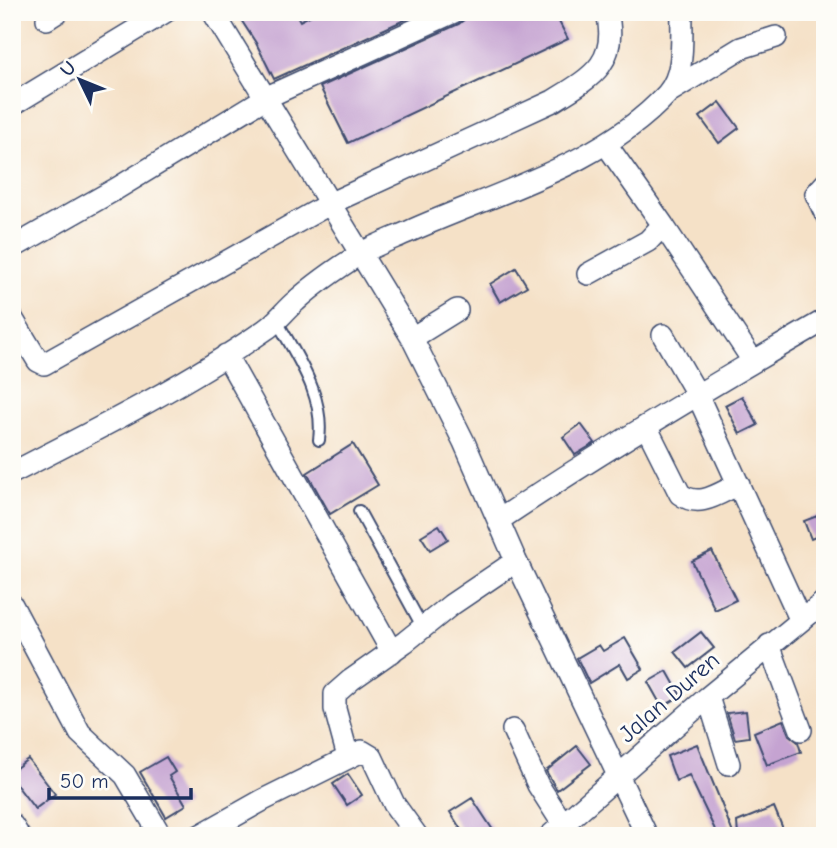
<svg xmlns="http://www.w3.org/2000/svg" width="837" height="848" viewBox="0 0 837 848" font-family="'Comic Neue',sans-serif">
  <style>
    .building { fill: #c5a3d1 }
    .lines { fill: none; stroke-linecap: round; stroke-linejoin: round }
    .lane-casing { stroke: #3c4a6e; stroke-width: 14 }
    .street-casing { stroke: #3c4a6e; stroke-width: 24 }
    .lane { stroke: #fff; stroke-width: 10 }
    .street { stroke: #fff; stroke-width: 21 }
    .labels { text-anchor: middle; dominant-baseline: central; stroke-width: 6; stroke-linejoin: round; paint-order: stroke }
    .street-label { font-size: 24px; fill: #1b2f5e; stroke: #fdfcf7 }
  </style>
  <rect width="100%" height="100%" fill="#fdfcf7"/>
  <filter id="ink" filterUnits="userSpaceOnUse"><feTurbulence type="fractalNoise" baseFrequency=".0143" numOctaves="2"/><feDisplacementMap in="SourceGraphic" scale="14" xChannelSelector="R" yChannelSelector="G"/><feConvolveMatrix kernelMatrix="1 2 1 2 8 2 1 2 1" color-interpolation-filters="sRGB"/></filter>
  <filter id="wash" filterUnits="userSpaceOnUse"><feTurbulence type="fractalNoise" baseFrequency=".00686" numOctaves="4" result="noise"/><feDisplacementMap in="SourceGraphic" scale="28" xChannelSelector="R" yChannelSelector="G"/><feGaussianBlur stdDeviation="1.57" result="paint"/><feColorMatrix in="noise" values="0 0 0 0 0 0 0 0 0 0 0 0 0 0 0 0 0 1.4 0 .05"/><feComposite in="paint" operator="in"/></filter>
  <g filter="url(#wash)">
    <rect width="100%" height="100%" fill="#f5e1c7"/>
    <g id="blocks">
      <path class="building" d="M 236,12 L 295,12 L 300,21 L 317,12 L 422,12 L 274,79 L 256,43 Z
        M 467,12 L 554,12 L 568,39 L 348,143 L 320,87 L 459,24 L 465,19 Z
        M 720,102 L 739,128 L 719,143 L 700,117 Z
        M 516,268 L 527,286 L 500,302 L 490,284 Z
        M 742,396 L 758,425 L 740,434 L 725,405 Z
        M 581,424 L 595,443 L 575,455 L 563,437 Z
        M 353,444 L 378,485 L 330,514 L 307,473 Z
        M 825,513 L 825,533 L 811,539 L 804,521 Z
        M 439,525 L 448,539 L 430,550 L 421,536 Z
        M 712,551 L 736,600 L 715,610 L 692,561 Z
        M 701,632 L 714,648 L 688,668 L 675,652 Z
        M 625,638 L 643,669 L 628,678 L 620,664 L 589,683 L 577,658 L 599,645 L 603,651 Z
        M 667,671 L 681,696 L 662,707 L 648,682 Z
        M 746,711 L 749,737 L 735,739 L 727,713 Z
        M 783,720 L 789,735 L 798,742 L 801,752 L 767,765 L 754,732 Z
        M 697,744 L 718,795 L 734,836 L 718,836 L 689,775 L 676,781 L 667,756 Z
        M 577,746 L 591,764 L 557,790 L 546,771 Z
        M 166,757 L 175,772 L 169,776 L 186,805 L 166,817 L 140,772 Z
        M 28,759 L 55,794 L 35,809 L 12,779 L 12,771 Z
        M 348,774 L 362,795 L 347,805 L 333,784 Z
        M 472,798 L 493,830 L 485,836 L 465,836 L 450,812 Z
        M 774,807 L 786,836 L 738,836 L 737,822 Z"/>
    </g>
  </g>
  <g filter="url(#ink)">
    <use href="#blocks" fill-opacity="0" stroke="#3c4a6e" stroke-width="2"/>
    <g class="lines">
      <g class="lane-casing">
        <path id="lane" d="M 277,321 C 297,358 325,395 319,440
          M 359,511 L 423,628"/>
      </g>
      <g class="street-casing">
        <path id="street" d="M 213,12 L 412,338 L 464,442 L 516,561 L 647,836
          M 47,19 L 58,12
          M 669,92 L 741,48 L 776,37
          M 12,105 L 165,12
          M 825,184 L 816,194 L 825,213
          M 663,225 L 753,361
          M 12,248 L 116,189 L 267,97 L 454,12
          M 588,274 L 648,241 L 663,225 L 606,144
          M 12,318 L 38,361 L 44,364 L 331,203 L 553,101 C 592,77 619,63 607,12
          M 663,335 L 697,394 L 800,619
          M 412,338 L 457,310
          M 226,355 L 392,652
          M 646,426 L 680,494 C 700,509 719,493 739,484
          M 12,473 C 98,429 186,385 265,330 C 277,322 285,310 296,301 C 315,284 338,268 360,254 C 375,245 392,239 408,232 C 494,193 602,165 667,94 C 686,73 681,38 682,12
          M 499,520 C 605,449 714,384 825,320
          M 12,605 L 80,733 L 125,775 L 161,836
          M 769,645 L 801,730
          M 708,697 L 729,764
          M 513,730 L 538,785 L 563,824
          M 348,757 L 335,709 L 335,694 L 351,680 L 405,642 L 451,605 L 516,561
          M 12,825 L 19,836
          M 199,836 L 263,800 L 362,751 L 372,757 L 394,804 L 417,836
          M 550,836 L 708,697 L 825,601"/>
      </g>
      <use href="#lane" class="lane"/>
      <use href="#street" class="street"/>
    </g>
  </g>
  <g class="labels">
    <g class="street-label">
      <text transform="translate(669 697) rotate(-41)">Jalan Duren</text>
    </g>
  </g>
  <rect width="837" height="848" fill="none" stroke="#fdfcf7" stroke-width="42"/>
  <g transform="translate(80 80) rotate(313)" stroke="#fdfcf7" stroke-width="5" paint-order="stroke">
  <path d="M0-5L12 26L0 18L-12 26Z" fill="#1b2f5e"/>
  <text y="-10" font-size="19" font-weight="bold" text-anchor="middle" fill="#1b2f5e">U</text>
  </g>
  <path d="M49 788v10h142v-10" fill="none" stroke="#1b2f5e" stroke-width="3.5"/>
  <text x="60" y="788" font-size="21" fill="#1b2f5e" stroke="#fdfcf7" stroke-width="5" paint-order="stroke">50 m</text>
</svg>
